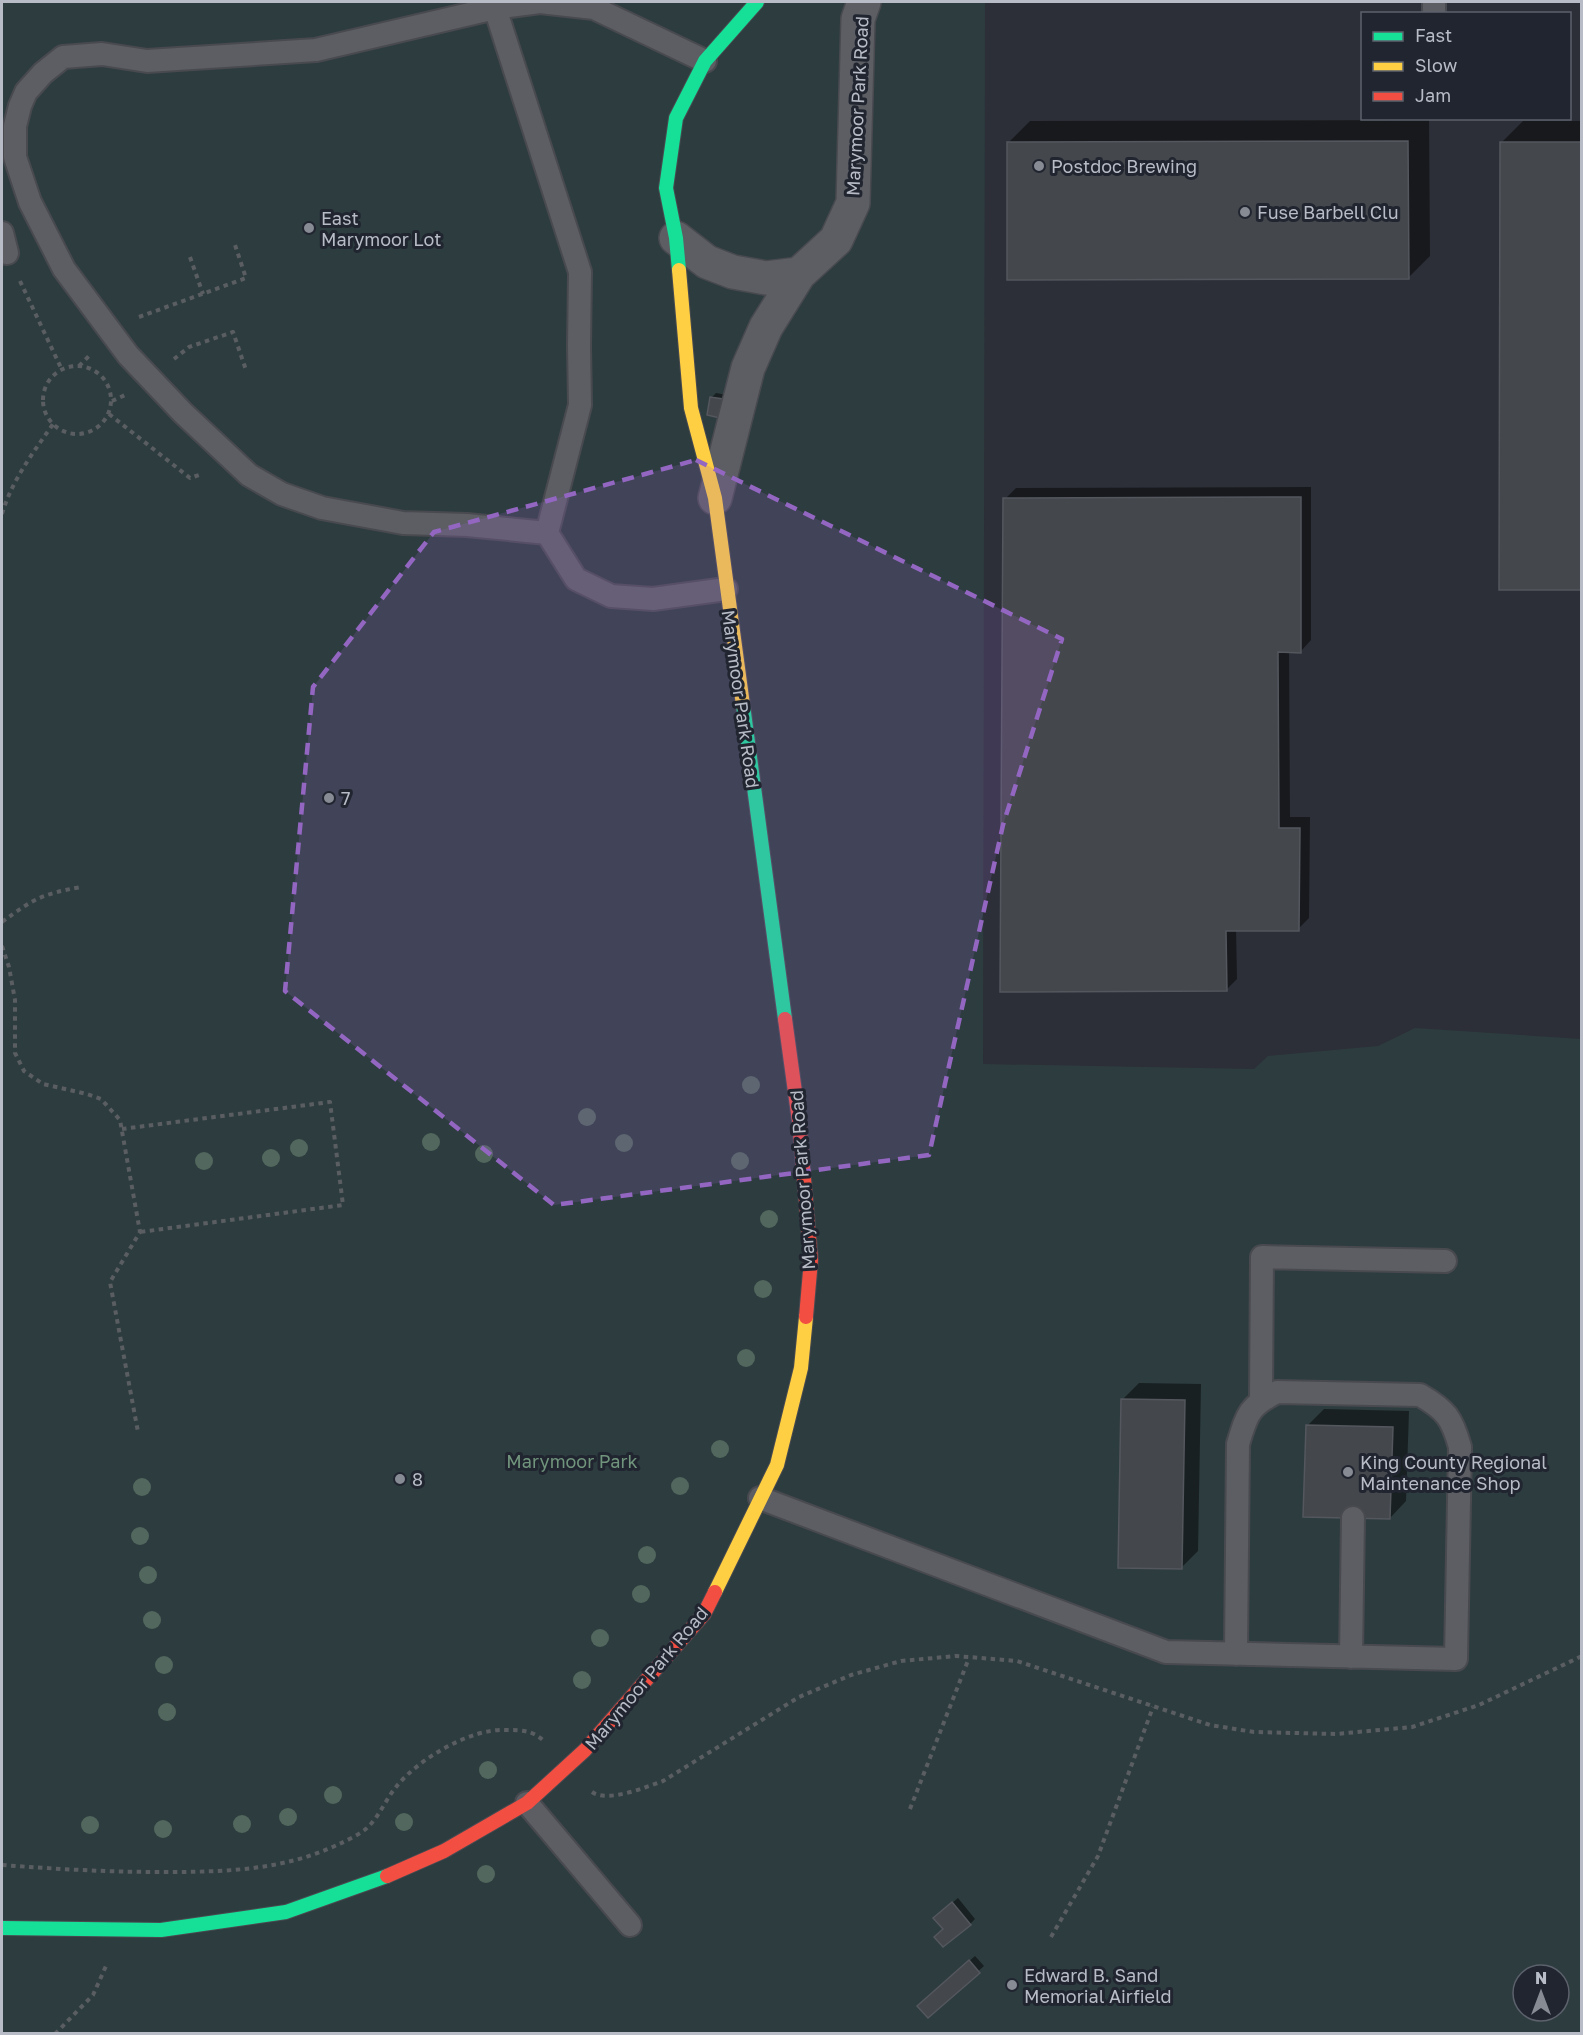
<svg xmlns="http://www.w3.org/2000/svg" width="1583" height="2035" viewBox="0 0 1583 2035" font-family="'Golos Text',sans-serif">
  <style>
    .green { fill: #2d3c3f; fill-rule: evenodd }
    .shadow { fill: #0007 }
    .building { fill: #44474c; stroke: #54575e; stroke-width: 1.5 }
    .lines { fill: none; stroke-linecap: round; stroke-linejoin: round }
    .lane-casing { stroke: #484a50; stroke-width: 26 }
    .street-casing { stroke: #484a50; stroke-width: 36 }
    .fast-casing { stroke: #484a50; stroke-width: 16 }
    .slow-casing { stroke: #484a50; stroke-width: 16 }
    .jam-casing { stroke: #484a50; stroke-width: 16 }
    .path { stroke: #5a5e62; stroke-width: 4; stroke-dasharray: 4.5 4.5; stroke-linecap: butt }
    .lane { stroke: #5c5e64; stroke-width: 22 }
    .street { stroke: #5c5e64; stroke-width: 33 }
    .fast { stroke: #16e098; stroke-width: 14 }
    .slow { stroke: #ffcf43; stroke-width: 14 }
    .jam { stroke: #f24e42; stroke-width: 14 }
    .tree { fill: #52675d }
    .marked { fill: #9366c2; fill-opacity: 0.2; stroke: #9366c2; stroke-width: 4.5; stroke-dasharray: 12 8; stroke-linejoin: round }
    .poi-dot { fill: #868b94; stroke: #202530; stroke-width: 2 }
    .labels { text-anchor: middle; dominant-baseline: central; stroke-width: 6; stroke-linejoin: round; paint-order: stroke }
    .street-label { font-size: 18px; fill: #b7bcc6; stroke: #202530 }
    .poi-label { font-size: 18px; fill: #b7bcc6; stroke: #202530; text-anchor: start }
    .park-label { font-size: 18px; fill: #71947c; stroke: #202530 }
  </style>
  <rect width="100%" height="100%" fill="#2c2f37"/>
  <path class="green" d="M 2,2 L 985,2 L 983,1064 L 1254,1069 L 1268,1056 L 1378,1046 L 1415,1028 L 1581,1039 L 1581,2033 L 2,2034 ZM 1523,1975 L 1559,1975 L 1559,2011 L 1523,2011 Z"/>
  <path class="shadow" d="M 1429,120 L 1430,256 L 1408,278 L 1008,143 L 1030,121 Z
    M 1523,121 L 1582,121 L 1582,589 L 1501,143 Z
    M 716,393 L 727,395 L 724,411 L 711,398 Z
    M 1311,487 L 1311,640 L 1301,651 L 1289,651 L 1290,817 L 1310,817 L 1309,918 L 1298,929 L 1236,929 L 1237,979 L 1226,990 L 1005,499 L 1016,488 Z
    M 1139,1383 L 1201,1384 L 1198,1551 L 1182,1567 L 1122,1400 Z
    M 1324,1409 L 1409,1411 L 1406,1501 L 1390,1518 L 1307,1426 Z
    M 958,1898 L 975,1919 L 970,1924 L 940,1913 Z
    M 975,1956 L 984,1966 L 928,2016 L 924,2001 Z"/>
  <path class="building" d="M 1408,141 L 1409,279 L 1007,280 L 1007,142 Z
    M 1500,142 L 1582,142 L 1582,590 L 1499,590 Z
    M 710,397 L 723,399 L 720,418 L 707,415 Z
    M 1301,497 L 1301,653 L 1278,652 L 1279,828 L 1300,828 L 1299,931 L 1226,931 L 1227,991 L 1000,992 L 1003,498 Z
    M 1121,1399 L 1185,1400 L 1182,1569 L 1118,1568 Z
    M 1306,1425 L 1393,1427 L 1390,1519 L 1303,1517 Z
    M 952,1902 L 971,1925 L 943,1947 L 934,1937 L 943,1929 L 933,1918 Z
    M 969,1960 L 980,1973 L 928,2018 L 917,2006 Z"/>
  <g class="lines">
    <g class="lane-casing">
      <path id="lane" d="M 1434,2 L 1434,14
        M 495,8 L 580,272 L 579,346 L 580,405 L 547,533
        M 705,61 L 594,8 L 540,2 L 495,8 L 316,50 L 147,61 L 102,54 L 63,57 L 43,73 L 26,92 L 20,106 L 15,126 L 15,157 L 30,202 L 64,269 L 128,355 L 183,413 L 249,475 L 282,494 L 322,508 L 403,523 L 467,525 L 547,533 L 576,579 L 611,596 L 653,599 L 726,589
        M 2,233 L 7,253
        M 1261,1400 L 1262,1257 L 1445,1261
        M 760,1498 L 1166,1652 L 1456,1659 L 1460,1447 C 1452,1418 1446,1410 1420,1395 L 1277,1392 C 1249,1406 1247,1414 1238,1444 L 1236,1654
        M 1351,1657 L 1353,1518
        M 527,1803 L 630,1925"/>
    </g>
    <g class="street-casing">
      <path id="street" d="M 676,238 L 707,262 L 733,272 L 766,278 L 799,274
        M 715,498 L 748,368 L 766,327 L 799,274 L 836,240 L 853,203 L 858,19 L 864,2"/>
    </g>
    <g class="fast-casing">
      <path id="fast" d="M 679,270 L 676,238 L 666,188 L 676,118 L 705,61 L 757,2
        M 743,705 L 785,1019
        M 2,1928 L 161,1930 L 286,1912 L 387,1876"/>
    </g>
    <g class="slow-casing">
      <path id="slow" d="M 679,270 L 691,408 L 715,498 L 743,705
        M 715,1592 L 777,1465 L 801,1368 L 806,1317"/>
    </g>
    <g class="jam-casing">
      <path id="jam" d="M 785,1019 L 799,1121 L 811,1260 L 806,1317
        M 387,1876 L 444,1851 L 527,1803 L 585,1750 L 704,1614 L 715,1592"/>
    </g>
    <path class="path" d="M 190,257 L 203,294
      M 20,281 L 62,370
      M 139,317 L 246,278 L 234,242
      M 174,359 L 189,347 L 233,332 L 246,370
      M 79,366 L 91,354
      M43 400a34 34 0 1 1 68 0a34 34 0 1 1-68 0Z
      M 112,401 L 125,395
      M 109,414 L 190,478 L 202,474
      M 2,514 C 12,480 33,453 53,424
      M 2,922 C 33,899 42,894 81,887
      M 2,946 L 9,967 L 15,1000 L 15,1053 L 24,1071 L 43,1084 L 87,1094 L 101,1099 L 120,1120 L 140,1232 L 110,1282 L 138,1432
      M 122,1129 L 330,1102 L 343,1205 L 140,1232
      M 592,1792 C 608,1803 646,1787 663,1781 L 799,1697 L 851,1675 L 901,1661 L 956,1656 L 1017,1661 L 1210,1725 L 1254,1732 L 1336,1734 L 1412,1727 L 1479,1705 L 1582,1656
      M 910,1809 L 969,1658
      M 2,1865 C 56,1869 106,1872 161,1872 C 222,1872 283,1871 339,1844 C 348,1840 360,1834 367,1828 C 379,1817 386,1799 396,1787 C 418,1759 471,1728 506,1730 C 521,1730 532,1730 544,1741
      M 1051,1937 L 1098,1856 L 1153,1707
      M 55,2034 L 93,1995 L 106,1966"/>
    <use href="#lane" class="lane"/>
    <use href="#street" class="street"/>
    <use href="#fast" class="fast"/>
    <use href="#slow" class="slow"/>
    <use href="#jam" class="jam"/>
  </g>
  <g class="tree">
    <circle cx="751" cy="1085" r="9"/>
    <circle cx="587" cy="1117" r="9"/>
    <circle cx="431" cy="1142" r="9"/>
    <circle cx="624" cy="1143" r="9"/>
    <circle cx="299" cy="1148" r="9"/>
    <circle cx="484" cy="1154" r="9"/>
    <circle cx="271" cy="1158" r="9"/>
    <circle cx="204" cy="1161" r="9"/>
    <circle cx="740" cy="1161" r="9"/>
    <circle cx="769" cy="1219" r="9"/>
    <circle cx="763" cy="1289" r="9"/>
    <circle cx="746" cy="1358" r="9"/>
    <circle cx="720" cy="1449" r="9"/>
    <circle cx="680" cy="1486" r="9"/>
    <circle cx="142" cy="1487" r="9"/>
    <circle cx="140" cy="1536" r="9"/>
    <circle cx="647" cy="1555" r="9"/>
    <circle cx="148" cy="1575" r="9"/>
    <circle cx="641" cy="1594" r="9"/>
    <circle cx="152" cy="1620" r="9"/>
    <circle cx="600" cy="1638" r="9"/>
    <circle cx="164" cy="1665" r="9"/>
    <circle cx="582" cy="1680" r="9"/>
    <circle cx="167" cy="1712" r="9"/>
    <circle cx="488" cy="1770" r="9"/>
    <circle cx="333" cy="1795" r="9"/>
    <circle cx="288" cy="1817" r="9"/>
    <circle cx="404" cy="1822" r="9"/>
    <circle cx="242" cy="1824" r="9"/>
    <circle cx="90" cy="1825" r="9"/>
    <circle cx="163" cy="1829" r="9"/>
    <circle cx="486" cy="1874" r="9"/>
  </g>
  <path class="marked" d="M 696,460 L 1062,639 L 1003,825 L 929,1155 L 554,1205 L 285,991 L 313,687 L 434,532 Z"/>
  <g class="poi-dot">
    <circle cx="1039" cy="166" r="6"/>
    <circle cx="1245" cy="212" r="6"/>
    <circle cx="309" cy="228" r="6"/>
    <circle cx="329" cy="798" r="6"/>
    <circle cx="1348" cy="1472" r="6"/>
    <circle cx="400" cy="1479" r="6"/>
    <circle cx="1012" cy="1985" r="6"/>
  </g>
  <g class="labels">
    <g class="street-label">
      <text transform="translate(857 106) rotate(-87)">Marymoor Park Road</text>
      <text transform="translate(741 699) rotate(82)">Marymoor Park Road</text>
      <text transform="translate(802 1180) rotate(-94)">Marymoor Park Road</text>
      <text transform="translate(646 1678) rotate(-50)">Marymoor Park Road</text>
    </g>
    <g class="poi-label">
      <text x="1051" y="166">Postdoc Brewing</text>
      <text x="1257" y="212">Fuse Barbell Clu</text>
      <text x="321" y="218">East<tspan x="321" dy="21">Marymoor Lot</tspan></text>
      <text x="341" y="798">7</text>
      <text x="1360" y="1462">King County Regional<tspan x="1360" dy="21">Maintenance Shop</tspan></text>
      <text x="412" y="1479">8</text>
      <text x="1024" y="1975">Edward B. Sand<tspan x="1024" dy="21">Memorial Airfield</tspan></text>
    </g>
    <g class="park-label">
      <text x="572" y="1461">Marymoor Park</text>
    </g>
  </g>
  <rect width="1583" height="2035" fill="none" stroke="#b7bcc6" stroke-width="6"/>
  <rect x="1361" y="12" width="210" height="108" fill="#202530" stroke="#5c616c" stroke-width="1.5"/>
  <rect x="1373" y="32" width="30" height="9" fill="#16e098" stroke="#5c616c" stroke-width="1.5"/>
  <text x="1415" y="42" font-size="18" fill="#b7bcc6">Fast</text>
  <rect x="1373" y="62" width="30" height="9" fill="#ffcf43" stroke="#5c616c" stroke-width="1.5"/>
  <text x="1415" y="72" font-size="18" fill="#b7bcc6">Slow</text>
  <rect x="1373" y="92" width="30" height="9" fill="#f24e42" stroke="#5c616c" stroke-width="1.5"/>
  <text x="1415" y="102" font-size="18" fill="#b7bcc6">Jam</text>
  <g transform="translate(1541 1993)"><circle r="28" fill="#202530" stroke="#5c616c" stroke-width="1.5"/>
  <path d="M0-4.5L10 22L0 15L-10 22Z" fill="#868b94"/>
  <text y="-9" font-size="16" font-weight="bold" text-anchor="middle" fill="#b7bcc6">N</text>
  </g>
</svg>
